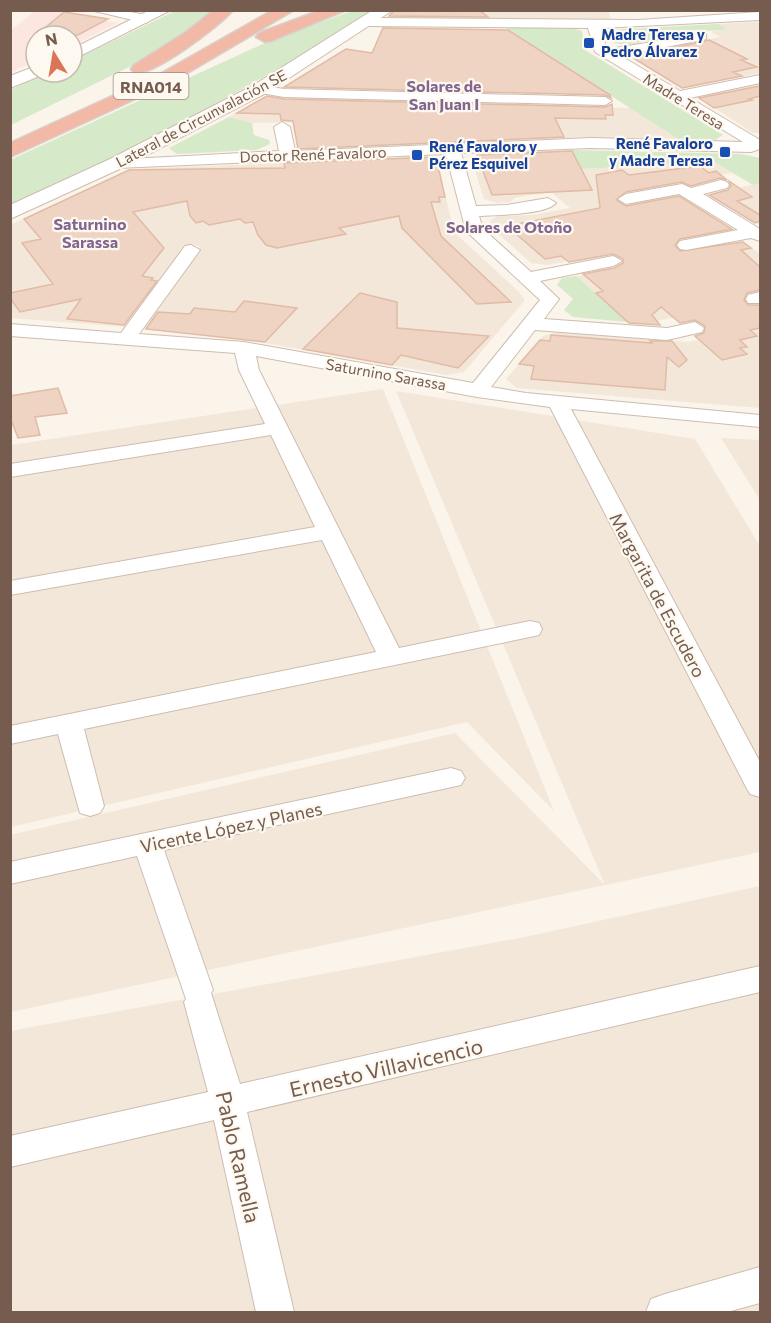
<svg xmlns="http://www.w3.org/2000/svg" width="771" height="1323" viewBox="0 0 771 1323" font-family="Commissioner,sans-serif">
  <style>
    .residential { fill: #f3e7d9 }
    .commercial { fill: #fbe7df }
    .green { fill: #d6e9c9 }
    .building { fill: #efd4c3; stroke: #e1bba5; stroke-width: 1.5 }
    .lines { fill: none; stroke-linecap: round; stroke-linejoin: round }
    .minor-casing { stroke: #cdbdb0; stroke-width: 2 }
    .tertiary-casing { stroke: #cdbdb0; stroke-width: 2 }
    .motorway-casing { stroke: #d8d1ce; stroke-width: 3 }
    .minor { fill: #fff; fill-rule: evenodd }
    .tertiary { fill: #fff; fill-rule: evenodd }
    .motorway { fill: #f1b9a6; fill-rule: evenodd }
    .transit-dot { fill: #1a4fb4; stroke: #fef9f0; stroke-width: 2 }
    .labels { text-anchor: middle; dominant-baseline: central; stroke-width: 4.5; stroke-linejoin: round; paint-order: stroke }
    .far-transit-label { font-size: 15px; font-weight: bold; fill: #164399; stroke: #fef9f0; text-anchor: start }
    .far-street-label { font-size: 15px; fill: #755c4f; stroke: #fef9f0 }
    .far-neighbourhood-label { font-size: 16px; font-weight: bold; fill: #826690; stroke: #fef9f0 }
    .shield { fill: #fef9f0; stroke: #9e8b7f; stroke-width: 1.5 }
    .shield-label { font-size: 16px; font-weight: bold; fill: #755c4f }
    .street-label { font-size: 18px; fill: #755c4f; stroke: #fef9f0 }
    .near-street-label { font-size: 21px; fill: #755c4f; stroke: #fef9f0 }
  </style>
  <rect width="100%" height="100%" fill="#fbf4ea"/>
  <path class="residential" d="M 407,10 L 609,10 L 610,19 L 405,18 L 400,15 Z
    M 760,22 L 760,73 L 689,87 L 678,86 L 631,57 L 633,54 L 720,37 L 711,32 L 726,29 L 718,24 Z
    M 760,84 L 760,133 L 753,133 L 702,100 L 704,96 Z
    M 266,97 L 457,101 L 462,104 L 507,102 L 513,105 L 517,103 L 564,106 L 584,104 L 590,107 L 631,108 L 678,139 L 591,137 L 308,148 L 298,143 L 293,122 L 252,123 L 229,117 Z
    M 571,150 L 581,169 L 714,162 L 732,173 L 608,193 L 623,206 L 670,195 L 681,197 L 728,227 L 725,232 L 667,241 L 685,254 L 742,241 L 760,254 L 760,289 L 736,294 L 755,310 L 760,309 L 760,408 L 517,388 L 506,379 L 543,336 L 558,332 L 687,342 L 723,335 L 697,313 L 646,323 L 628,322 L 576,276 L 641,267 L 617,247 L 571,256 L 568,261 L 548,265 L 531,263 L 492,228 L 490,221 L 497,216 L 532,215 L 570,208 L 551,192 L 515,198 L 510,202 L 498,203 L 484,199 L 471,158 L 481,154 Z
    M 425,157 L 437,161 L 454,232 L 518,291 L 525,300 L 464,372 L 447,375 L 249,340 L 141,328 L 200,246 L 188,245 L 181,249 L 181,254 L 128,327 L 11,318 L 10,225 L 131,169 Z
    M 760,183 L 760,225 L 716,193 Z
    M 383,389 L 554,811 L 467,722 L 11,827 L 11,445 Z
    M 396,391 L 695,439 L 760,546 L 760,852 L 11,1012 L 10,835 L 455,733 L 605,885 Z
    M 721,438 L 760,440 L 760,500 Z
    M 760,886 L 760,1312 L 11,1312 L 10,1031 L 520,938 Z"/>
  <path class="commercial" d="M 35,11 L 55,11 L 118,23 L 72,46 L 72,36 L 36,36 L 36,61 L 11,72 L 11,30 Z"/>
  <path class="green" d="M 175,11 L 217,11 L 137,63 L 11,125 L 10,90 L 48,72 L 72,72 L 72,61 Z
    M 352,11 L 374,11 C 257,85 136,148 11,206 L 10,160 L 269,41 Z
    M 718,24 L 727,29 C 709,33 692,28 673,31 L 671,37 L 626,45 L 614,43 L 610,30 Z
    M 506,28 L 572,28 L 582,31 L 585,50 L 723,135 L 715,140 L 678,139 Z
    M 229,117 L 252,123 L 254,135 L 269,140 L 270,144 L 256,150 L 177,154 L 169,148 Z
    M 571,150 L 741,154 L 760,158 L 760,183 L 753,185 L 714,162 L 581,169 Z
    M 576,276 L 628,322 L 573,317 L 564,310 L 573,299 L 557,285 L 562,278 Z"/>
  <path class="building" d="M 395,10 L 479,10 L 488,17 L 389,16 Z
    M 64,12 L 108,19 L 78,35 L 40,32 Z
    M 383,28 L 508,30 L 610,95 L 611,98 L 605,95 L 284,87 L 346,49 L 372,53 Z
    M 709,40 L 747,59 L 741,60 L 757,67 L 733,72 L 742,76 L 682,88 L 635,59 L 640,58 L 635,56 Z
    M 760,86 L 760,96 L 749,99 L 752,100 L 714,108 L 699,98 Z
    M 267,96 L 284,99 L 605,107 L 612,104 L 613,115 L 605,115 L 606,119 L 555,118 L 564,137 L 298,149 L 293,121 L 281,120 L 280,114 L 237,113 Z
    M 572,151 L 592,190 L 492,195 L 477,155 Z
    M 436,157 L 445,197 L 439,197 L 440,202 L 431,202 L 441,236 L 511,302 L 477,304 L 402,228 L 399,216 L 339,228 L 346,234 L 277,248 L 266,245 L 258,235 L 253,222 L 245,223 L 240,219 L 209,225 L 203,221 L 196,223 L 190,216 L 187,201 L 133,212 L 164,248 L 142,276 L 153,278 L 151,280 L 157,281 L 124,325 L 67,319 L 81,299 L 20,312 L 10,298 L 10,293 L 53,284 L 22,243 L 41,239 L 24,219 L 129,170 L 285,168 L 284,163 Z
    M 700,166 L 709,173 L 716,171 L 727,180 L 720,178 L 691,186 L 682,182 L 626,192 L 616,200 L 626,206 L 679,196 L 732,229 L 680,239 L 675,245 L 680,251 L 743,242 L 751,248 L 741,250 L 760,267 L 760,290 L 747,293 L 744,300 L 748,305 L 760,305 L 760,328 L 750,330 L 757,336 L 740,340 L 747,347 L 740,348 L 747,354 L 722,360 L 695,336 L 704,333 L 705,326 L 695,320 L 680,323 L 661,307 L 652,315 L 660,325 L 629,323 L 596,293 L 603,291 L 583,274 L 614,268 L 623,263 L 623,259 L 613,254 L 569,262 L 561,256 L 545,259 L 507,226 L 600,208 L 596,175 L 622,170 L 629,175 Z
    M 729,181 L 752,197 L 737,201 L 760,215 L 760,221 L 755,223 L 709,195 L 728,190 L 731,186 Z
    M 360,293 L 397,302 L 397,328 L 489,336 L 458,368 L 401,355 L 392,365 L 303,349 Z
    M 244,301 L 297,308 L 265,342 L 146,329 L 158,312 L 190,314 L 194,308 L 235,312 Z
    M 551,335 L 652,343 L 650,341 L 672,341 L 687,360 L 679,367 L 667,357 L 665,390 L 531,379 L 534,366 L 519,364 L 540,340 L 550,341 Z
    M 58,388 L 67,413 L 35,417 L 40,435 L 18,438 L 10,417 L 10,396 Z"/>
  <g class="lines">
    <g class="minor-casing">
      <path id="minor" d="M 90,10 L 120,10 L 151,16 L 152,19 L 146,23 Z
        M 760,12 L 760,20 L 601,28 L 606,47 L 610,49 L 706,33 L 706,39 L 621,56 L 680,91 L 760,75 L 760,83 L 690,98 L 760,140 L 760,149 L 751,152 L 591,148 L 461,153 L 476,206 L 507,205 L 548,198 L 556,203 C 546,215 495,215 479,216 L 483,229 L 531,272 L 613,256 L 622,261 L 613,266 L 540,281 L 559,299 L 544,319 L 667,328 L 695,322 L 704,328 L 702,332 L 667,340 L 535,330 L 491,387 L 526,393 L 760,415 L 760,427 L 571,409 L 760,762 L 760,797 L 750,794 L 746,787 L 550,407 L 477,397 L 256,356 L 259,370 L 399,648 L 530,621 L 539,623 L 542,629 L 539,635 L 530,637 L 84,729 L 104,806 L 100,813 L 90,816 L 80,813 L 58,734 L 10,744 L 10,726 L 376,652 L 322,540 L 10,595 L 10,581 L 315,527 L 271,435 L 10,477 L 10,464 L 265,424 L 239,370 L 235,353 L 10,336 L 10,324 L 121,333 L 185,246 L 191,245 L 200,250 L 139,334 L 244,342 L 473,383 L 540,300 L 466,231 L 446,154 L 117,168 L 109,163 L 111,160 L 279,151 L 274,127 L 282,122 L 290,127 L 295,151 L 591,138 L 743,142 L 595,52 L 588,28 L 368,26 L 362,22 L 368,18 L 638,20 Z
        M 260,85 L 284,89 L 605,97 L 612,101 L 605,105 L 284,97 L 255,92 L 253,89 Z
        M 721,180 L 727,182 L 729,185 L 727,188 L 703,194 L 760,229 L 760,241 L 751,238 L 686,250 L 680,249 L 677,245 L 680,241 L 738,230 L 679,194 L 626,204 L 618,199 L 626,194 L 682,184 L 691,188 Z
        M 760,292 L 760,303 L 748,303 L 746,299 L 748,295 Z
        M 451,768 L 461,771 L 465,778 L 461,785 L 164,850 L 213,990 L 211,993 L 240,1084 L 760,966 L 760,992 L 247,1112 L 294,1312 L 256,1312 L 214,1120 L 10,1167 L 10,1136 L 208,1092 L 184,1002 L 186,999 L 137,856 L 10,884 L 10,862 Z
        M 760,1267 L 760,1303 L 727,1312 L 646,1312 L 651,1299 L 665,1294 Z"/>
    </g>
    <g class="tertiary-casing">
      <path id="tertiary" d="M 150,10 L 171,10 L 72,60 L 72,49 Z
        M 373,10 L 393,10 L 266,93 L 124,167 L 10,219 L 10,205 L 110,159 L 254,85 Z
        M 36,66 L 36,72 L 44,72 L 42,75 L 10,88 L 10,76 Z"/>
    </g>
    <g class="motorway-casing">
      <path id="motorway" d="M 214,10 L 233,10 C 220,26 152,77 134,73 L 131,69 L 134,65 L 186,32 Z
        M 273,10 L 294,10 L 172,82 L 10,157 L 10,143 L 160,74 Z
        M 321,10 L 346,10 L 271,41 L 265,42 L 256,37 L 259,33 Z"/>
    </g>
    <use href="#minor" class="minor"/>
    <use href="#tertiary" class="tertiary"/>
    <use href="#motorway" class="motorway"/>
  </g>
  <g class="transit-dot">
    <rect x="583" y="37" width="12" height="12" rx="3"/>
    <rect x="719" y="146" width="12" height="12" rx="3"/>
    <rect x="411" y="149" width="12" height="12" rx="3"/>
  </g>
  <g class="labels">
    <g class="far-transit-label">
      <text x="601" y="34">Madre Teresa y<tspan x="601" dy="17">Pedro Álvarez</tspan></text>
      <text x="713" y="143" text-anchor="end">René Favaloro<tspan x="713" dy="17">y Madre Teresa</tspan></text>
      <text x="429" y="146">René Favaloro y<tspan x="429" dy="17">Pérez Esquivel</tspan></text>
    </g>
    <g class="far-street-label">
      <text transform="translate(684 101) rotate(32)">Madre Teresa</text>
      <text transform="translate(201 118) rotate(-28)">Lateral de Circunvalación SE</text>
      <text transform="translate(313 154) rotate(-2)">Doctor René Favaloro</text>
      <text transform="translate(386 374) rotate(10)">Saturnino Sarassa</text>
    </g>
    <g class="far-neighbourhood-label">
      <text x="444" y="85">Solares de<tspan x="444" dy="18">San Juan I</tspan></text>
      <text x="90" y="223">Saturnino<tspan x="90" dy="18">Sarassa</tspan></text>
      <text x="509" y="226">Solares de Otoño</text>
    </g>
    <rect class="shield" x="113.5" y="73" width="75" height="26" rx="4.5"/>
    <g class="shield-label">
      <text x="151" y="86">RNA014</text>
    </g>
    <g class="street-label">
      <text transform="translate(658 595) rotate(62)">Margarita de Escudero</text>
      <text transform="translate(231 827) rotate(-12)">Vicente López y Planes</text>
    </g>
    <g class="near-street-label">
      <text transform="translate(386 1067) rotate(-13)">Ernesto Villavicencio</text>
      <text transform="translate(239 1157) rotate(77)">Pablo Ramella</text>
    </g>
  </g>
  <rect width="771" height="1323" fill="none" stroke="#755c4f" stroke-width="24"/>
  <g transform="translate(54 54) rotate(349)"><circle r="28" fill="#fef9f0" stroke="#c7bab0" stroke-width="1.5"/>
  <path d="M0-4.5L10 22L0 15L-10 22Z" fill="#dc7558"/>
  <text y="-9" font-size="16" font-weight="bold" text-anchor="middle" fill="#755c4f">N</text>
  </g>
</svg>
